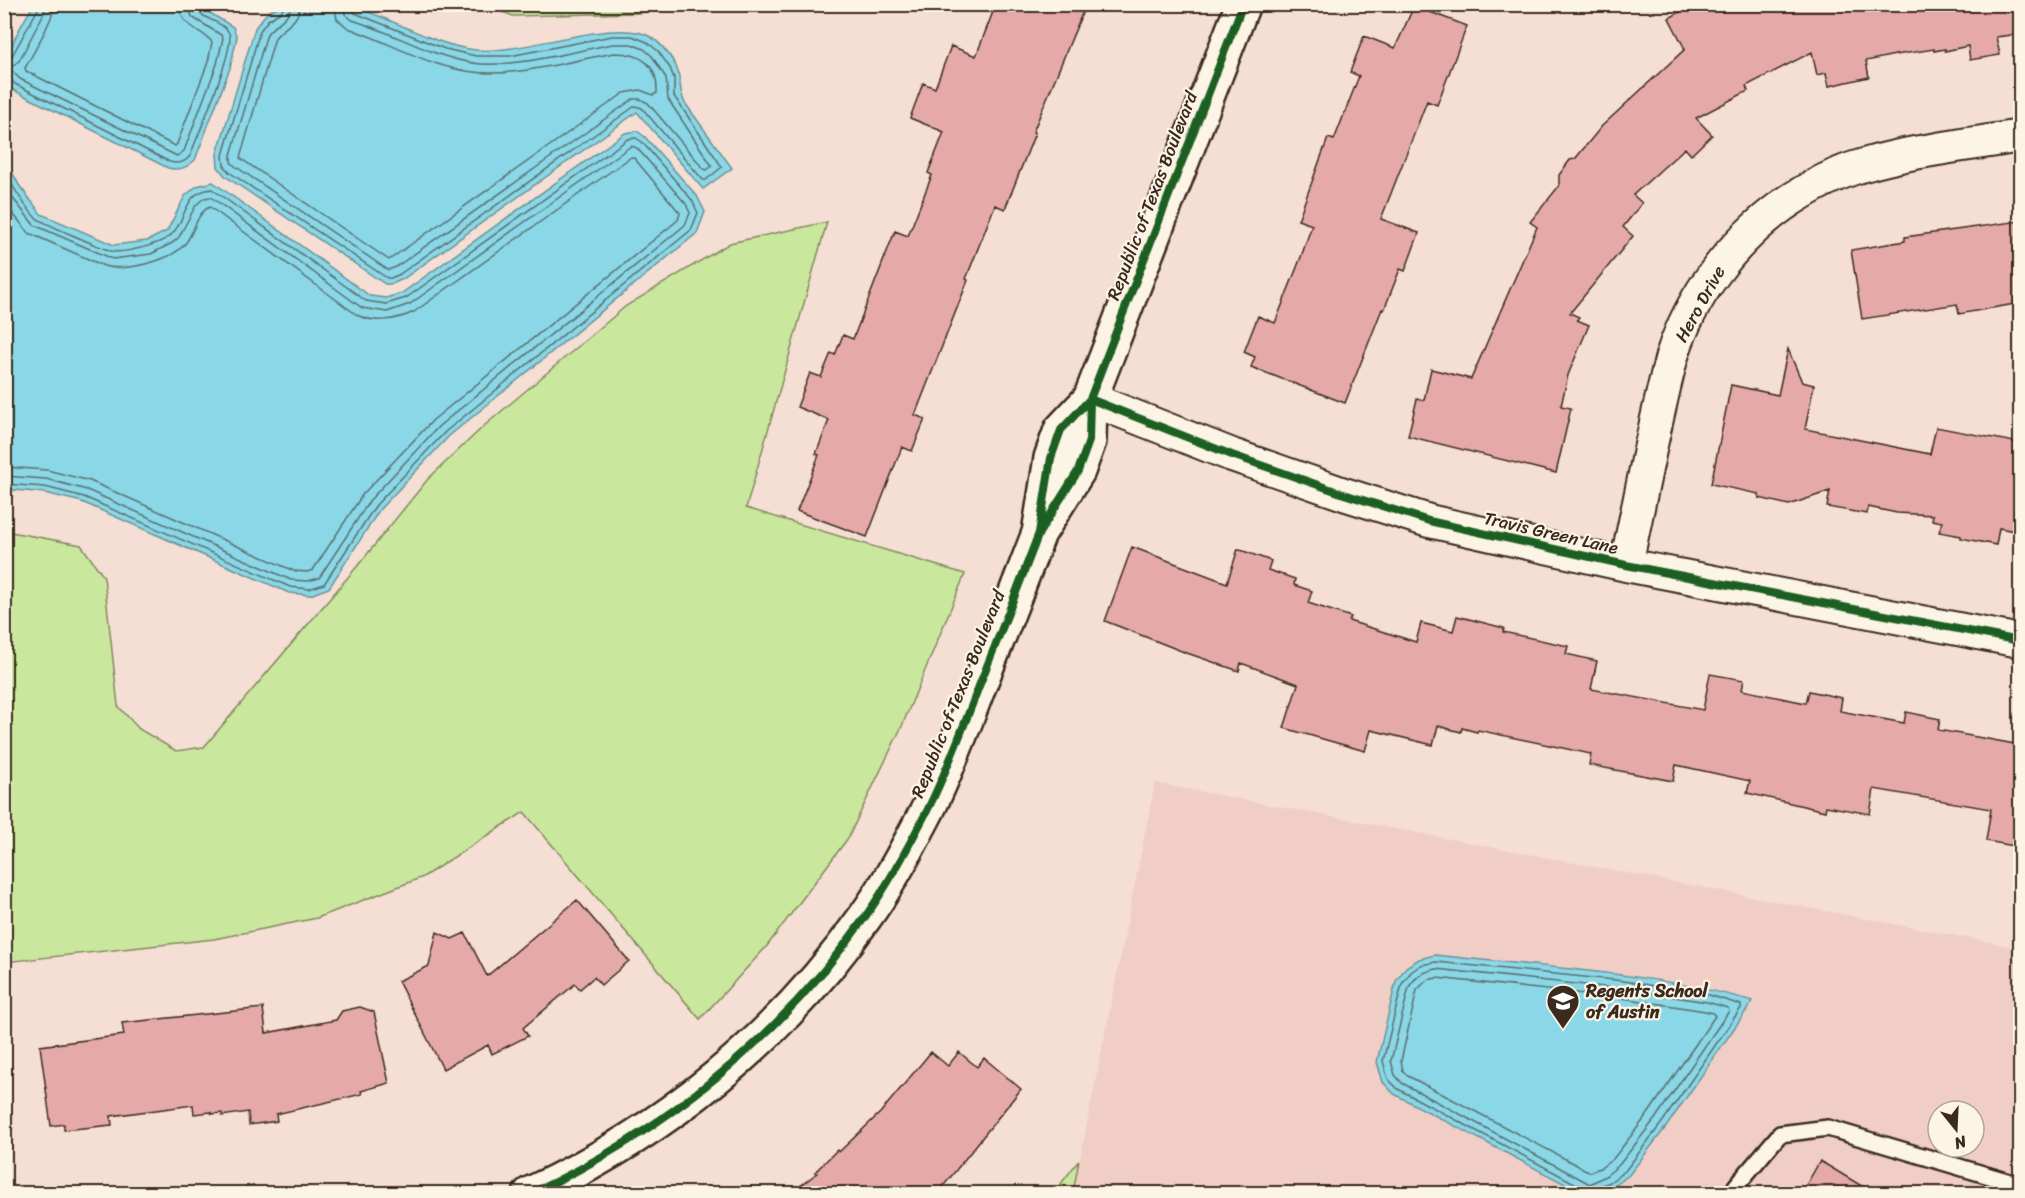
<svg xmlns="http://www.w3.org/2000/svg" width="2025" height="1198" viewBox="0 0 2025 1198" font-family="Sriracha,sans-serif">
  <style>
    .built { fill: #f0cec6; fill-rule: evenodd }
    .green { fill: #cae79e; stroke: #82885e; stroke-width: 1.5 }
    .water { fill: #89d7e7; stroke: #6a9297; stroke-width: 1.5 }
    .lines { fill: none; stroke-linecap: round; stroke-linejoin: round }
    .shore { stroke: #5a6f6e; stroke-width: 1.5 }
    .building { fill: #e5aaa8; stroke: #3b2a1e; stroke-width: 1.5 }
    .service-casing { stroke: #3b2a1e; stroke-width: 20 }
    .minor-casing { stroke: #3b2a1e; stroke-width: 36 }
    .tertiary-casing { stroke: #3b2a1e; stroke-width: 38 }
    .service { stroke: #fcf5e5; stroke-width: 15 }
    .minor { stroke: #fcf5e5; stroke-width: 32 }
    .tertiary { stroke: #fcf5e5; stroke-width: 33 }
    .cycleway-casing { stroke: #fcf5e5; stroke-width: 11 }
    .cycleway { stroke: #1b5e20; stroke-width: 8 }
    .labels { text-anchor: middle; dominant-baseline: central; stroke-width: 4.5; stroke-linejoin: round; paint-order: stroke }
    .street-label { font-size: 18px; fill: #3b2a1e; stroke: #fcf5e5 }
    .poi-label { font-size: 18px; font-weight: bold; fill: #3b2a1e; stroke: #fcf5e5; text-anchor: start }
  </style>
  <rect width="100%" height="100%" fill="#f5ded3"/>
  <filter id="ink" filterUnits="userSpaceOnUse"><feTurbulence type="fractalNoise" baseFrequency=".0167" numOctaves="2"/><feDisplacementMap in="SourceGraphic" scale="12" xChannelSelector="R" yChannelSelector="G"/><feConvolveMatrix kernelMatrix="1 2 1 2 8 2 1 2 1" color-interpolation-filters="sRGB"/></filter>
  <g filter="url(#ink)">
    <path class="built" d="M 1155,783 L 2020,948 L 2020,1193 L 1073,1194 ZM 1938,1111 L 1974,1111 L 1974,1147 L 1938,1147 Z"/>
    <path class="green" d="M 484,5 L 686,5 L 639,13 L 513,16 Z
      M 827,222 L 746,508 L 965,574 L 902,726 L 848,838 L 767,946 L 700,1019 L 524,812 L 423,877 L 317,918 L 214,939 L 5,962 L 5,531 L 81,545 L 104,577 L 118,706 L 139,729 L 176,751 L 204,747 L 360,563 L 428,479 L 484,426 L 626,306 L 730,243 Z
      M 1079,1160 L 1073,1193 L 1054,1193 Z"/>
    <path class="water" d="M 34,4 L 197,5 L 233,27 L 237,37 L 230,68 L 195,160 C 186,168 180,171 168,168 L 9,88 C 0,57 18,31 34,4 Z
      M 347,5 C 390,16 431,45 476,50 C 522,55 616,16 651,37 C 661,43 669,54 675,64 C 682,77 678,90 685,103 L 732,168 L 703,189 L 637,112 L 403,279 L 392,284 L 385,284 L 225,176 L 218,167 L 217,154 L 255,28 C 261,20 266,12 275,8 C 292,0 327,4 347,5 Z
      M 637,131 L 645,137 L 697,196 L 705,212 L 697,233 L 449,436 L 380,509 L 329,588 L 310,595 L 289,593 L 82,502 L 45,493 L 5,489 L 5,158 L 19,185 L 41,214 L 114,245 L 147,241 L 167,231 L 185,196 L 197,186 L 213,182 L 370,296 L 386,298 L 402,293 L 625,133 Z
      M 1435,955 C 1541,967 1650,972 1753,1001 L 1666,1127 L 1629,1175 L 1613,1187 L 1598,1193 L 1582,1193 L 1394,1094 L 1383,1082 L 1377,1062 L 1396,981 L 1406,967 L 1419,959 Z"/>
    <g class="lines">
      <path class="shore" d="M 46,4 L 44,13 L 19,61 L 11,67 L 11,70 L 20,79 L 177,156 L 184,151 L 217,64 L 223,38 L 221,35 L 192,17 L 188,4
        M 55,4 C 54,17 32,56 25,68 L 26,71 L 175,146 L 177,144 L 208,62 L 212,42 C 200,28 180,27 179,4
        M 284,4 L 282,11 L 268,20 L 260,31 L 223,155 L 224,165 L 229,172 L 387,278 L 391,278 L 400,274 L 635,106 L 642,108 L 703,180 L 706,180 L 722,167 L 674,96 L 674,78 L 670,68 L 658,51 L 647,42 L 632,36 L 612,36 L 510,56 L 476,56 L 445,49 L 355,13 L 351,9 L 350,4
        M 291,4 C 290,19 275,23 267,34 L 231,155 L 231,162 L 235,166 L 388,270 L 396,267 L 633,99 L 640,99 L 648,103 L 704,169 L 707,170 L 712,166 L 668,99 L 666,78 L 652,56 L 644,49 L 631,44 L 613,44 C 574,51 511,69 473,63 C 430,56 392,32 352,20 L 345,14 L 343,4
        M 300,4 C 299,23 285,25 275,38 L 240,158 L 389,260 L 624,93 L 640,90 L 653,95 L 657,93 C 658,64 641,53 614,53 C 570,61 518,77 473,72 C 429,67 389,42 348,28 L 337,19 L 334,4
        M 4,60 L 12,56 L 38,9 L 38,4
        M 4,78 L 9,78 L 15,84 L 170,162 C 179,164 184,163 190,156 C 197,137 236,47 229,33 C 223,20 197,20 195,4
        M 4,171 C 13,187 23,204 35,217 C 40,222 102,248 111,251 C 124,254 163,244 172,234 C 188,217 183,192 212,189 L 366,301 L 386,304 L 406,298 L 628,139 L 636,138 L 642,142 L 692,200 L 698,213 L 691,230 L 445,432 L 376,505 L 324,584 L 309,589 L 290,587 L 84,497 L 45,487 L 4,484
        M 4,187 L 34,225 L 113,259 L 151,254 L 174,242 L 179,237 L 196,205 L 204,198 L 211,197 L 362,308 L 387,312 L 410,304 L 631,146 L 637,148 L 686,204 L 690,213 L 685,225 L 439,426 L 370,500 L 319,578 L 308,581 L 291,580 L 87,490 L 46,479 L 4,476
        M 4,203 L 29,233 L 104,266 C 124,272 170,261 184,245 C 194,235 196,212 210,207 L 357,315 C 375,324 397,320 414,312 L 631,157 L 634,158 L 680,213 L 678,220 L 433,420 L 363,494 L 313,570 L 307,572 L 294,571 L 90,481 L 47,470 L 4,467
        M 1436,969 L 1623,989 L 1707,1002 L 1728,1008 L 1729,1011 L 1655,1119 L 1619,1165 L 1607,1175 L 1590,1184 L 1402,1083 L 1395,1075 L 1391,1061 L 1409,987 C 1416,976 1423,972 1436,969 Z
        M 1437,978 L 1622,998 L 1705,1011 L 1713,1013 L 1715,1016 L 1648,1114 L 1613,1159 L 1602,1167 L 1590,1172 L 1408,1076 L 1403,1071 L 1401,1061 L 1417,990 L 1427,980 Z
        M 1584,1194 L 1580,1186 L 1398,1089 L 1388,1079 L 1383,1061 L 1402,984 L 1411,972 L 1421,965 L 1436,962 L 1624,981 L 1709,995 L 1741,1005 L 1741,1008 L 1661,1124 L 1625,1171 L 1610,1182 L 1600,1186 L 1597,1194"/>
    </g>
    <path class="building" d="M 996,4 L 1086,4 L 1033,132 L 1035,133 L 1005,209 L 995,205 L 966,279 L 968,280 L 915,415 L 925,419 L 912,451 L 902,447 L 867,537 L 797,511 L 819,455 L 816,454 L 829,420 L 797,407 L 810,373 L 821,377 L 831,353 L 835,355 L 843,335 L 853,339 L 895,231 L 908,236 L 932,175 L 928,173 L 944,132 L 910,118 L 923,83 L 935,88 L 951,46 L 976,56 Z
      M 1695,4 L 2020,4 L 2020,34 L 1996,37 L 2000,55 L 1970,60 L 1968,46 L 1945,51 L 1945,49 L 1934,51 L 1934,49 L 1895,55 L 1866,61 L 1869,77 L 1829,86 L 1826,73 L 1817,75 L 1812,52 L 1746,86 L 1748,91 L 1696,118 L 1712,135 L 1691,155 L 1685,148 L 1633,195 L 1642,203 L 1623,227 L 1633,236 L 1570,313 L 1579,317 L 1577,320 L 1589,325 L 1568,375 L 1561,406 L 1571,408 L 1556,473 L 1408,436 L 1417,399 L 1424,400 L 1431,369 L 1471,379 L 1537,227 L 1530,222 L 1559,186 L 1559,175 L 1570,160 L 1575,159 L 1602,126 L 1685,49 L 1669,18 Z
      M 1414,6 L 1467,26 L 1437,105 L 1427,101 L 1381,219 L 1419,233 L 1405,271 L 1400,269 L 1384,310 L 1382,309 L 1345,403 L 1251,367 L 1255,357 L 1244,352 L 1258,316 L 1275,323 L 1301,257 L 1312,225 L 1298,220 L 1328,138 L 1334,140 L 1359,76 L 1350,72 L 1364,36 L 1395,48 Z
      M 2020,221 L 2020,303 L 1959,314 L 1957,304 L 1862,319 L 1851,250 L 1905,241 L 1905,237 Z
      M 1788,349 L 1802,382 L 1814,385 L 1805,429 L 1930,454 L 1936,427 L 2020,443 L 2020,532 L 1999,528 L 1996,545 L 1961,538 L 1961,536 L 1939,532 L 1942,522 L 1932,520 L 1933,515 L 1897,513 L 1868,507 L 1867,514 L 1827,507 L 1830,491 L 1789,505 L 1759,498 L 1759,494 L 1711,484 L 1731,385 L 1778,395 Z
      M 1132,547 L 1227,583 L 1238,549 L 1271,561 L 1268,570 L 1295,579 L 1294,585 L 1312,591 L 1308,603 L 1351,617 L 1349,621 L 1416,642 L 1421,623 L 1453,631 L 1457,616 L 1504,628 L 1503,632 L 1568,646 L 1566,654 L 1597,661 L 1591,689 L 1703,710 L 1710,674 L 1744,680 L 1742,690 L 1806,703 L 1809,691 L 1842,698 L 1840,711 L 1904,723 L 1906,712 L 1940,719 L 1938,730 L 2020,745 L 2020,847 L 1986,841 L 1991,809 L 1874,789 L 1870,814 L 1826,806 L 1825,811 L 1747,793 L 1750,781 L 1676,765 L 1673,781 L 1589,765 L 1591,754 L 1478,730 L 1477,732 L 1462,728 L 1461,732 L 1438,726 L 1433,745 L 1371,730 L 1365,751 L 1284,728 L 1298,684 L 1241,663 L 1239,671 L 1184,652 L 1105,621 Z
      M 577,900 L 629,961 L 601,985 L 594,977 L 580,989 L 575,984 L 523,1028 L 528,1036 L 492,1054 L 488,1045 L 443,1069 L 398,981 L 429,966 L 437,932 L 452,939 L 465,933 L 487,976 Z
      M 360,1007 L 374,1012 L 389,1083 L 361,1091 L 362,1094 L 276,1114 L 277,1121 L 249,1125 L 248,1112 L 222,1116 L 222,1113 L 212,1114 L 211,1112 L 194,1114 L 193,1105 L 111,1116 L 112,1125 L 64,1130 L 64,1124 L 51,1126 L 40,1046 L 124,1035 L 122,1023 L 263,1008 L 266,1033 L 336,1020 L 342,1011 Z
      M 931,1052 L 948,1066 L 959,1052 L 977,1067 L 984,1058 L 1021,1089 L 937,1194 L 790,1194 L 817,1173 L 815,1172 L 837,1150 L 839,1152 L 880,1113 Z
      M 1820,1161 L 1875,1194 L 1801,1194 Z"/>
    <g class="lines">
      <g class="service-casing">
        <path id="service" d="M 1734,1194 L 1736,1186 L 1780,1134 L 1828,1128 L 2020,1185"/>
      </g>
      <g class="minor-casing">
        <path id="minor" d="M 1090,399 L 1232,455 L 1344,494 L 1429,521 L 1626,565 L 2020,641
          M 1626,565 C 1634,525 1643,485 1651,445 C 1658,415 1664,385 1672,356 C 1691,296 1732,242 1783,205 C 1808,188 1835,173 1864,165 C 1915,150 1969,145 2020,136"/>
      </g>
      <g class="tertiary-casing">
        <path id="tertiary" d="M 1090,399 L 1061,430 L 1051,458 L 1039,533 L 1078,471 L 1089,441 L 1090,399 L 1243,4
          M 530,1194 C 664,1132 780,1038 865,917 C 889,884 908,847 927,811 C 948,769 964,725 981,681 C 1001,632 1020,582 1039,533"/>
      </g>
      <use href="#service" class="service"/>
      <use href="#minor" class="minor"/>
      <use href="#tertiary" class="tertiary"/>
      <g class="cycleway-casing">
        <path id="cycleway" d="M 1090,399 L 1232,455 L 1344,494 L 1429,521 L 1626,565 L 2020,641
          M 1090,399 L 1061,430 L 1051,458 L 1039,533 L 1078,471 L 1089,441 L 1090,399 L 1243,4
          M 530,1194 C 664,1132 780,1038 865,917 C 889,884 908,847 927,811 C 948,769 964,725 981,681 C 1001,632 1020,582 1039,533"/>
      </g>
      <use href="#cycleway" class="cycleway"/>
    </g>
  </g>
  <defs>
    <g id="school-pin" transform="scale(1.725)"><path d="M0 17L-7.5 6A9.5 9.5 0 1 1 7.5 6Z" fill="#3b2a1e" stroke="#fcf5e5"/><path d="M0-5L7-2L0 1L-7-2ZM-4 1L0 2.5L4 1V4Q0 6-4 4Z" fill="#fff"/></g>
  </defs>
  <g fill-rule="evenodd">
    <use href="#school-pin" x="1563" y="1001"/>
  </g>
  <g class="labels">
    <g class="street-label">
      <text transform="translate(1152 196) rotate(-69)">Republic of Texas Boulevard</text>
      <text transform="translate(1700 304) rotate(-61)">Hero Drive</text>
      <text transform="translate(1551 533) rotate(13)">Travis Green Lane</text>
      <text transform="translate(958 694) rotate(-68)">Republic of Texas Boulevard</text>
    </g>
    <g class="poi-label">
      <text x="1586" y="991">Regents School<tspan x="1586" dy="21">of Austin</tspan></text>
    </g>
  </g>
  <rect width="2025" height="1198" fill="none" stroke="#fcf5e5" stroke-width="24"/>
  <rect x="12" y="12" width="2001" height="1174" fill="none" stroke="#3b2a1e" stroke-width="2" filter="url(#ink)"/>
  <g transform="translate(1956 1129) rotate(162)"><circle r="28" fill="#fcf5e5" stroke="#afa495" stroke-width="1.5"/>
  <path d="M0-4.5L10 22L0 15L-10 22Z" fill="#3b2a1e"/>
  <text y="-9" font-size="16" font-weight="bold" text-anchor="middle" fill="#3b2a1e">N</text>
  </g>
</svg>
